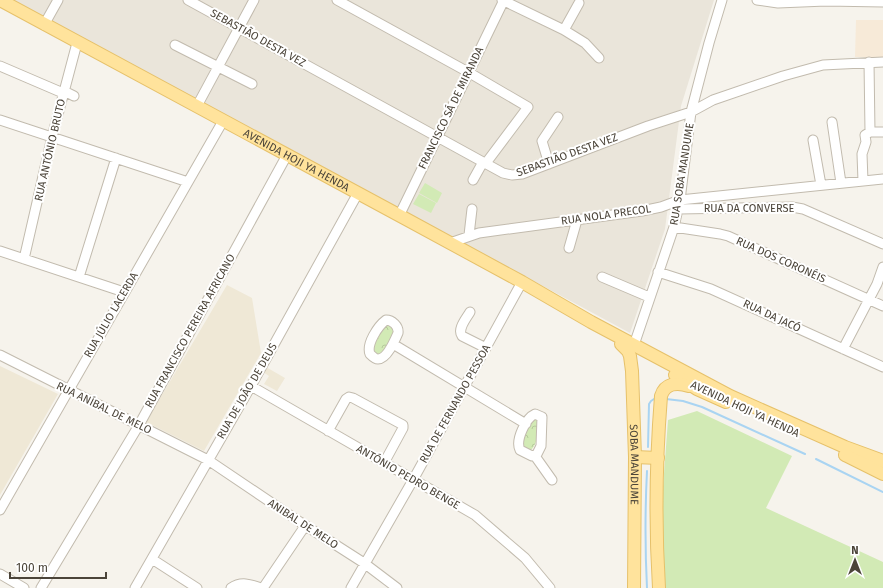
<svg xmlns="http://www.w3.org/2000/svg" width="883" height="588" viewBox="0 0 883 588" font-family="'Fira Sans',sans-serif">
  <style>
    .residential { fill: #eae5da }
    .commercial { fill: #f7ead8 }
    .education { fill: #efe8d6 }
    .green { fill: #d2eab5 }
    .forest { fill: url(#forest-crowns) }
    .lines { fill: none; stroke-linecap: round; stroke-linejoin: round }
    .stream { stroke: #a9d4f2; stroke-width: 2 }
    .minor-casing { stroke: #c2bbae; stroke-width: 11 }
    .major-casing { stroke: #e6c16a; stroke-width: 14 }
    .minor { stroke: #fff; stroke-width: 9 }
    .major { stroke: #ffe39c; stroke-width: 12 }
    .labels { text-anchor: middle; dominant-baseline: central; stroke-width: 4; stroke-linejoin: round; paint-order: stroke }
    .street-label { font-size: 11px; fill: #4b4439; stroke: #fff }
  </style>
  <defs>
    <pattern id="forest-crowns" width="20" height="18" patternUnits="userSpaceOnUse"><rect width="20" height="18" fill="#d2eab5"/><path d="M2 6a3 3 0 1 1 6 0M12 15a3 3 0 1 1 6 0" fill="none" stroke="#b6ca9c"/></pattern>
  </defs>
  <rect width="100%" height="100%" fill="#f6f3ec"/>
  <path class="residential" d="M 12,0 L 714,0 L 681,106 L 665,229 L 630,333 Z"/>
  <path class="commercial" d="M 856,20 L 883,20 L 883,58 L 855,57 Z"/>
  <path class="education" d="M 227,285 L 252,298 L 261,353 L 204,451 L 146,422 Z
    M 0,366 L 58,394 L 0,495 Z
    M 266,367 L 285,378 L 277,391 L 264,384 L 269,376 L 263,372 Z"/>
  <path class="green" d="M 425,183 L 442,193 L 437,203 L 419,193 Z
    M 419,194 L 436,203 L 431,213 L 413,204 Z
    M 697,411 L 792,456 L 766,508 L 883,562 L 883,588 L 663,588 L 660,527 L 668,420 Z"/>
  <path class="forest" d="M 386,323 L 392,327 L 394,336 L 384,353 L 376,356 L 372,353 L 371,344 Z
    M 537,416 C 537,428 540,442 530,451 L 521,448 L 522,431 Z"/>
  <g class="lines">
    <path class="stream" d="M 666,399 L 683,401 L 702,407 L 805,454
      M 648,447 L 649,404 L 651,401 L 654,399
      M 816,459 L 883,492
      M 647,588 C 645,549 645,510 647,471"/>
    <g class="minor-casing">
      <path id="minor" d="M 188,0 L 503,173 L 512,175 L 522,174 L 648,126 L 691,112 L 713,100 L 783,76 L 823,65 L 883,62
        M 337,0 L 468,72 L 528,107 L 486,163
        M 502,0 L 564,30 L 585,43 L 599,58
        M 757,0 L 778,3 L 826,1 L 883,2
        M 44,25 L 58,0
        M 564,30 L 579,3
        M 175,45 L 252,84
        M 869,62 L 870,132
        M 0,66 L 63,93
        M 64,91 L 74,96
        M 197,106 L 254,0
        M 0,120 L 188,182
        M 832,122 L 841,183
        M 813,140 L 821,185
        M 549,164 L 542,141 L 558,117
        M 473,180 L 483,162
        M 863,181 L 862,154 L 866,142 L 865,135 L 870,132 L 883,132
        M 679,209 L 792,207 L 803,209 L 883,244
        M 399,216 L 504,0
        M 674,227 L 720,234 L 728,236 L 883,306
        M 469,235 L 472,209
        M 450,243 L 479,233 L 642,211 L 661,207 L 680,200 L 883,179
        M 569,248 L 577,220
        M 0,251 L 124,292
        M 24,259 L 52,137 L 77,43
        M 658,272 L 711,289 L 883,367
        M 79,277 L 116,158
        M 602,277 L 649,297
        M 470,312 C 466,319 457,329 462,336 L 486,348
        M 386,320 C 392,320 399,326 398,333 C 395,340 387,359 378,359 C 375,359 372,356 370,354 C 366,344 378,326 386,320 Z
        M 393,344 L 526,424
        M 634,345 L 674,227 L 680,200 L 691,112 L 709,43 L 722,0
        M 843,349 L 877,284 L 883,267
        M 0,355 L 208,460 L 300,522 L 364,563 L 397,588
        M 251,386 L 475,515 L 525,558 L 550,588
        M 535,414 L 542,417 L 541,446 L 537,454 L 532,456 L 520,450 C 515,440 526,418 535,414 Z
        M 328,431 L 346,399 L 349,397 L 353,398 L 403,425 L 403,428 L 384,463
        M 535,456 L 552,480
        M 0,510 L 223,121
        M 152,559 L 197,588
        M 0,574 L 24,588
        M 41,588 L 139,425 L 287,155
        M 135,588 L 251,386 L 358,193
        M 231,588 C 241,581 250,584 261,588
        M 263,588 L 305,526
        M 351,588 L 413,480 L 522,282"/>
    </g>
    <g class="major-casing">
      <g id="major">
        <path id="s1" d="M 0,0 L 406,219 L 522,282 L 591,322 L 730,396 L 845,447 L 883,461"/>
        <path id="s2" d="M 621,344 L 628,351 L 630,356 L 632,371 L 635,457 L 634,588"/>
        <path d="M 675,375 L 697,389 L 726,402"/>
        <path d="M 845,455 L 883,474"/>
        <path d="M 635,457 L 658,458"/>
        <path d="M 659,588 C 655,525 656,459 661,396 C 665,383 677,382 689,386"/>
      </g>
    </g>
    <use href="#minor" class="minor"/>
    <use href="#major" class="major"/>
  </g>
  <g class="labels">
    <g class="street-label">
      <text transform="translate(258 38) rotate(29)">SEBASTIÃO DESTA VEZ</text>
      <text transform="translate(451 108) rotate(-64)">FRANCISCO SÁ DE MIRANDA</text>
      <text transform="translate(50 150) rotate(-77)">RUA ANTÓNIO BRUTO</text>
      <text transform="translate(567 155) rotate(-20)">SEBASTIÃO DESTA VEZ</text>
      <text stroke="none"><textPath href="#s1" startOffset="337">AVENIDA HOJI YA HENDA</textPath></text>
      <text transform="translate(682 174) rotate(-81)">RUA SOBA MANDUME</text>
      <text x="749" y="208">RUA DA CONVERSE</text>
      <text transform="translate(606 215) rotate(-8)">RUA NOLA PRECOL</text>
      <text transform="translate(781 260) rotate(24)">RUA DOS CORONÉIS</text>
      <text transform="translate(111 315) rotate(-60)">RUA JÚLIO LACERDA</text>
      <text transform="translate(772 316) rotate(25)">RUA DA JACÓ</text>
      <text transform="translate(190 331) rotate(-61)">RUA FRANCISCO PEREIRA AFRICANO</text>
      <text transform="translate(247 391) rotate(-60)">RUA DE JOÃO DE DEUS</text>
      <text transform="translate(455 404) rotate(-61)">RUA DE FERNANDO PESSOA</text>
      <text transform="translate(104 408) rotate(26)">RUA ANÍBAL DE MELO</text>
      <text transform="translate(745 409) rotate(25)">AVENIDA HOJI YA HENDA</text>
      <text stroke="none"><textPath href="#s2" startOffset="124">SOBA MANDUME</textPath></text>
      <text transform="translate(408 477) rotate(30)">ANTÓNIO PEDRO BENGE</text>
      <text transform="translate(303 524) rotate(33)">ANIBAL DE MELO</text>
    </g>
  </g>
  <g transform="translate(855 560)" stroke="#ffffff" stroke-width="3" paint-order="stroke">
  <path d="M0-3L7 15L0 10L-7 15Z" fill="#4b4439"/>
  <text y="-6" font-size="11" font-weight="bold" text-anchor="middle" fill="#4b4439">N</text>
  </g>
  <path d="M10 572v6h96v-6" fill="none" stroke="#4b4439" stroke-width="2"/>
  <text x="16" y="572" font-size="12" fill="#4b4439" stroke="#ffffff" stroke-width="3" paint-order="stroke">100 m</text>
</svg>
